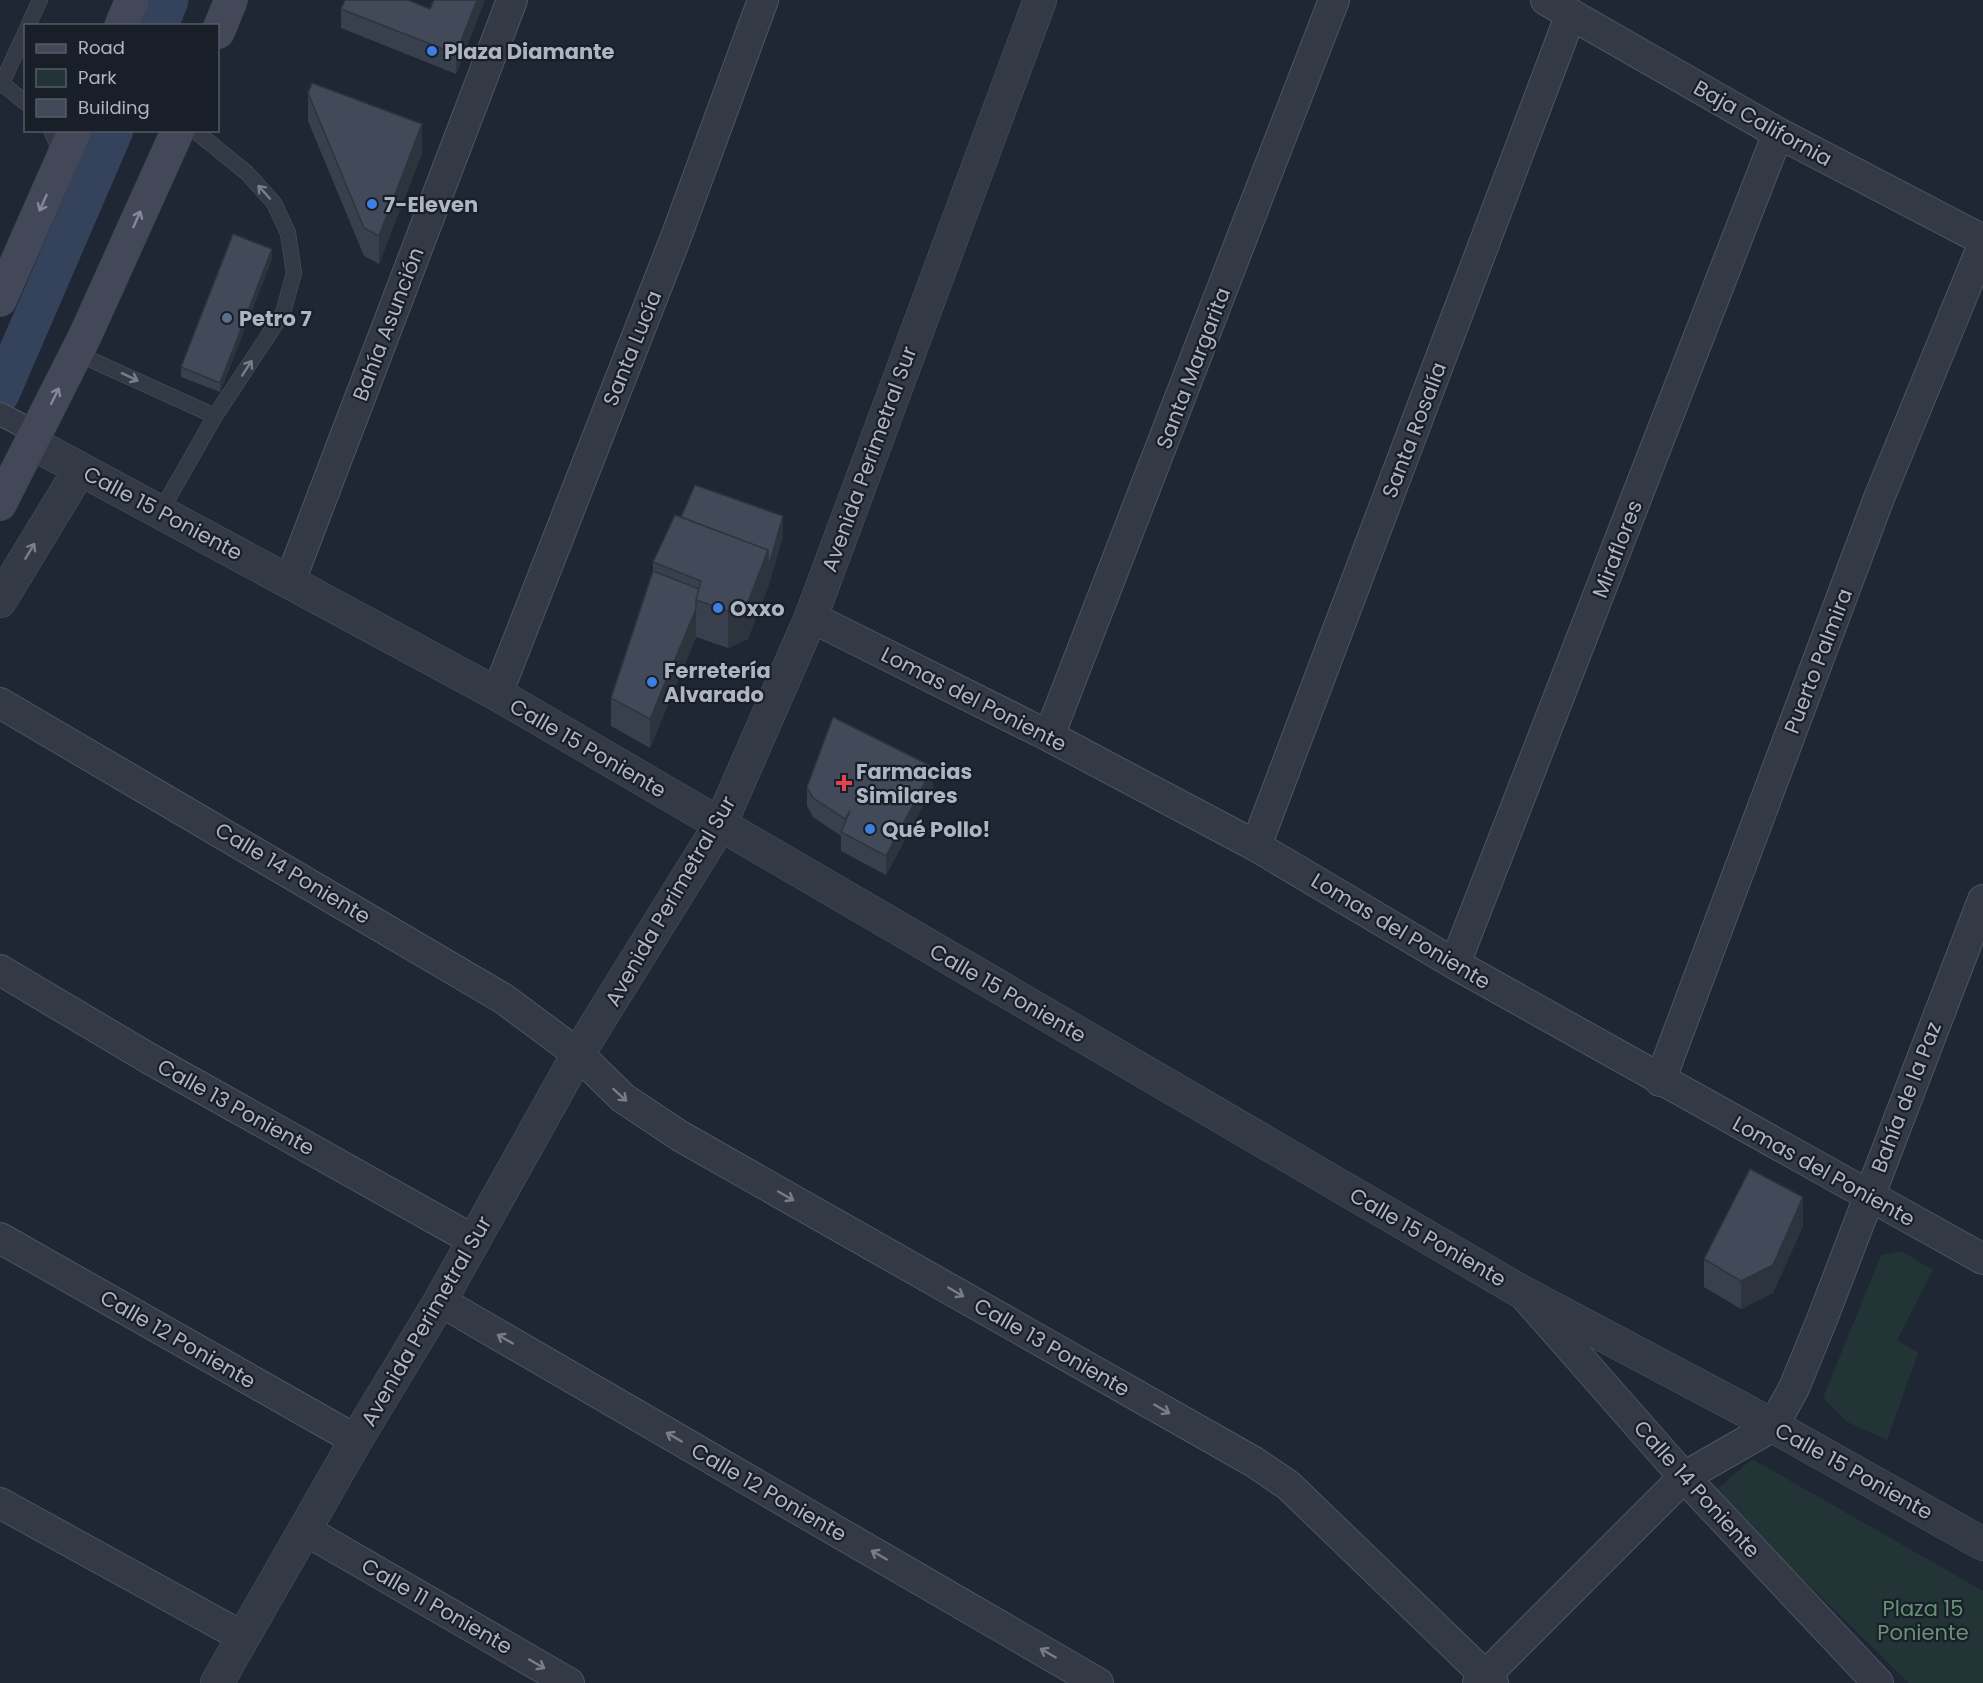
<svg xmlns="http://www.w3.org/2000/svg" width="1983" height="1683" viewBox="0 0 1983 1683" font-family="Poppins,sans-serif">
  <style>
    .green { fill: #233436 }
    .lines { fill: none; stroke-linecap: round; stroke-linejoin: round }
    .canal { stroke: #35425b; stroke-width: 39 }
    .service-casing { stroke: #4e5460; stroke-width: 16 }
    .pedestrian-casing { stroke: #4e5460; stroke-width: 24 }
    .minor-casing { stroke: #4e5460; stroke-width: 32 }
    .tertiary-casing { stroke: #4e5460; stroke-width: 34 }
    .secondary-casing { stroke: #3d434f; stroke-width: 34 }
    .service { stroke: #343a45; stroke-width: 15 }
    .pedestrian { stroke: #343a45; stroke-width: 22 }
    .minor { stroke: #343a45; stroke-width: 30 }
    .tertiary { stroke: #343a45; stroke-width: 33 }
    .secondary { stroke: #424858; stroke-width: 33 }
    .wall { fill: #39404d }
    .shaded-wall { fill: #2e343e }
    .building { fill: #424a59; stroke: #2e343e; stroke-width: 1.5 }
    .oneway { stroke: #777d8a }
    .oneway2 { stroke: #838998 }
    .shop-dot { fill: #3f7fe0; stroke: #191f29; stroke-width: 2 }
    .service-dot { fill: #5c6f8a; stroke: #191f29; stroke-width: 2 }
    .health-dot { fill: #e0444e; stroke: #191f29; stroke-width: 2 }
    .labels { text-anchor: middle; dominant-baseline: central; stroke-width: 4.5; stroke-linejoin: round; paint-order: stroke }
    .poi-label { font-size: 21px; font-weight: bold; fill: #aeb4c2; stroke: #191f29; text-anchor: start }
    .street-label { font-size: 21px; fill: #aeb4c2; stroke: #191f29 }
    .park-label { font-size: 21px; fill: #679074; stroke: #191f29 }
  </style>
  <rect width="100%" height="100%" fill="#202734"/>
  <path class="green" d="M 1901,1251 L 1933,1270 L 1897,1340 L 1918,1353 L 1887,1440 L 1847,1422 L 1823,1398 L 1881,1255 Z
    M 1752,1459 L 1983,1591 L 1983,1683 L 1909,1683 L 1714,1492 Z"/>
  <g class="lines">
    <path class="canal" d="M 159,26 L 169,0
      M 0,394 L 114,130"/>
    <g class="service-casing">
      <path id="service" d="M 28,26 L 40,0
        M 0,82 L 26,103
        M 2,83 L 26,31
        M 51,130 L 62,155
        M 76,353 L 215,416
        M 161,511 L 215,416 L 283,313 L 294,273 L 288,233 L 274,203 L 247,173 L 194,130"/>
    </g>
    <g class="pedestrian-casing">
      <path id="pedestrian" d="M 0,414 L 37,433"/>
    </g>
    <g class="minor-casing">
      <path id="minor" d="M 1546,0 L 1778,133 L 1983,240
        M 290,581 L 512,0
        M 811,617 L 1049,736 L 1256,846 L 1455,964 L 1983,1259
        M 497,694 L 676,237 L 763,0
        M 0,703 L 504,999 L 578,1054 L 623,1098 L 680,1136 L 1254,1462 L 1288,1485 L 1493,1683
        M 1049,736 L 1334,0
        M 1256,846 L 1571,14
        M 1455,964 L 1778,133
        M 0,970 L 150,1059 L 473,1240
        M 1660,1081 L 1879,498 L 1983,245
        M 0,1238 L 356,1440
        M 1526,1297 L 1684,1477 L 1878,1683
        M 440,1301 L 1098,1683
        M 0,1503 L 243,1637
        M 305,1530 L 569,1683
        M 1478,1683 L 1684,1477 L 1773,1426 L 1794,1388 L 1821,1322 L 1983,900"/>
    </g>
    <g class="tertiary-casing">
      <path id="tertiary" d="M 32,443 L 497,694 L 1520,1291 L 1748,1412 L 1983,1544
        M 0,601 L 80,469
        M 217,1683 L 356,1440 L 440,1301 L 578,1054 L 720,825 L 811,617 L 1040,0"/>
    </g>
    <g class="secondary-casing">
      <path id="secondary" d="M 121,26 L 132,0
        M 218,32 L 231,0
        M 0,300 L 75,130
        M 0,504 L 85,336 L 178,130"/>
    </g>
    <use href="#service" class="service"/>
    <use href="#pedestrian" class="pedestrian"/>
    <use href="#minor" class="minor"/>
    <use href="#tertiary" class="tertiary"/>
    <use href="#secondary" class="secondary"/>
  </g>
  <path class="wall" d="M 434,0 L 485,0 L 456,74 L 341,28 L 341,9 L 430,9 Z
    M 308,93 L 422,153 L 379,264 L 364,256 L 308,121 Z
    M 272,259 L 220,392 L 181,377 L 181,367 Z
    M 681,517 L 783,536 L 768,587 L 748,639 L 728,648 L 696,637 L 650,748 L 611,726 L 611,698 L 653,571 L 653,562 Z
    M 807,787 L 933,787 L 886,875 L 841,851 L 841,836 L 813,817 L 807,806 Z
    M 1803,1226 L 1773,1293 L 1741,1309 L 1704,1287 L 1704,1259 Z"/>
  <path class="shaded-wall" d="M 477,0 L 485,0 L 456,74 L 456,54 Z
    M 422,124 L 422,153 L 379,264 L 379,236 Z
    M 272,249 L 272,259 L 220,392 L 220,383 Z
    M 783,516 L 783,536 L 768,587 L 748,639 L 728,648 L 728,611 L 768,550 Z
    M 696,609 L 696,637 L 650,748 L 650,719 Z
    M 933,767 L 933,787 L 886,875 L 886,856 Z
    M 1803,1197 L 1803,1226 L 1773,1293 L 1741,1309 L 1741,1281 Z"/>
  <path class="building" d="M 345,0 L 408,0 L 430,9 L 434,0 L 477,0 L 456,54 L 341,9 Z
    M 312,83 L 422,124 L 379,236 L 364,228 L 308,93 Z
    M 233,234 L 272,249 L 220,383 L 181,367 Z
    M 695,485 L 783,516 L 768,568 L 768,550 L 681,517 Z
    M 675,515 L 768,550 L 748,602 L 728,611 L 696,600 L 701,581 L 653,562 Z
    M 653,571 L 699,589 L 696,600 L 696,609 L 650,719 L 611,698 Z
    M 833,717 L 933,767 L 886,856 L 841,832 L 850,811 L 845,819 L 813,798 L 807,787 Z
    M 1750,1169 L 1803,1197 L 1773,1265 L 1741,1281 L 1704,1259 Z"/>
  <defs><path id="oneway-shaft" d="M-6 0H5M1.5-3L5.5 0L1.5 3" fill="none" stroke-width="1.6" stroke-linecap="round" stroke-linejoin="round" transform="scale(1.5)"/></defs>
  <g class="oneway">
    <use href="#oneway-shaft" transform="translate(264 192) rotate(-132)"/>
    <use href="#oneway-shaft" transform="translate(247 368) rotate(-57)"/>
    <use href="#oneway-shaft" transform="translate(130 377) rotate(25)"/>
    <use href="#oneway-shaft" transform="translate(30 551) rotate(-59)"/>
    <use href="#oneway-shaft" transform="translate(620 1095) rotate(42)"/>
    <use href="#oneway-shaft" transform="translate(786 1196) rotate(30)"/>
    <use href="#oneway-shaft" transform="translate(956 1292) rotate(30)"/>
    <use href="#oneway-shaft" transform="translate(505 1339) rotate(-150)"/>
    <use href="#oneway-shaft" transform="translate(1162 1409) rotate(30)"/>
    <use href="#oneway-shaft" transform="translate(674 1437) rotate(-150)"/>
    <use href="#oneway-shaft" transform="translate(879 1555) rotate(-150)"/>
    <use href="#oneway-shaft" transform="translate(1048 1653) rotate(-150)"/>
    <use href="#oneway-shaft" transform="translate(537 1664) rotate(30)"/>
  </g>
  <g class="oneway2">
    <use href="#oneway-shaft" transform="translate(43 203) rotate(114)"/>
    <use href="#oneway-shaft" transform="translate(137 219) rotate(-66)"/>
    <use href="#oneway-shaft" transform="translate(55 396) rotate(-64)"/>
  </g>
  <g class="shop-dot">
    <circle cx="432" cy="51" r="6"/>
    <circle cx="372" cy="204" r="6"/>
    <circle cx="718" cy="608" r="6"/>
    <circle cx="652" cy="682" r="6"/>
    <circle cx="870" cy="829" r="6"/>
  </g>
  <circle class="service-dot" cx="227" cy="318" r="6"/>
  <path class="health-dot" d="M841 774h6v6h6v6h-6v6h-6v-6h-6v-6h6z"/>
  <g class="labels">
    <g class="poi-label">
      <text x="444" y="51">Plaza Diamante</text>
      <text x="384" y="204">7-Eleven</text>
      <text x="239" y="318">Petro 7</text>
      <text x="730" y="608">Oxxo</text>
      <text x="664" y="670">Ferretería<tspan x="664" dy="24">Alvarado</tspan></text>
      <text x="856" y="771">Farmacias<tspan x="856" dy="24">Similares</tspan></text>
      <text x="882" y="829">Qué Pollo!</text>
    </g>
    <g class="street-label">
      <text transform="translate(1763 123) rotate(29)">Baja California</text>
      <text transform="translate(388 324) rotate(-69)">Bahía Asunción</text>
      <text transform="translate(632 348) rotate(-68)">Santa Lucía</text>
      <text transform="translate(1193 368) rotate(-69)">Santa Margarita</text>
      <text transform="translate(1414 430) rotate(-69)">Santa Rosalía</text>
      <text transform="translate(869 459) rotate(-70)">Avenida Perimetral Sur</text>
      <text transform="translate(163 513) rotate(28)">Calle 15 Poniente</text>
      <text transform="translate(1617 549) rotate(-69)">Miraflores</text>
      <text transform="translate(1818 661) rotate(-69)">Puerto Palmira</text>
      <text transform="translate(974 699) rotate(27)">Lomas del Poniente</text>
      <text transform="translate(588 748) rotate(30)">Calle 15 Poniente</text>
      <text transform="translate(293 873) rotate(31)">Calle 14 Poniente</text>
      <text transform="translate(670 901) rotate(-60)">Avenida Perimetral Sur</text>
      <text transform="translate(1401 931) rotate(31)">Lomas del Poniente</text>
      <text transform="translate(1008 993) rotate(30)">Calle 15 Poniente</text>
      <text transform="translate(1906 1097) rotate(-69)">Bahía de la Paz</text>
      <text transform="translate(236 1107) rotate(29)">Calle 13 Poniente</text>
      <text transform="translate(1824 1171) rotate(29)">Lomas del Poniente</text>
      <text transform="translate(1428 1237) rotate(30)">Calle 15 Poniente</text>
      <text transform="translate(426 1321) rotate(-60)">Avenida Perimetral Sur</text>
      <text transform="translate(178 1339) rotate(30)">Calle 12 Poniente</text>
      <text transform="translate(1052 1347) rotate(30)">Calle 13 Poniente</text>
      <text transform="translate(1854 1471) rotate(29)">Calle 15 Poniente</text>
      <text transform="translate(1697 1489) rotate(48)">Calle 14 Poniente</text>
      <text transform="translate(769 1492) rotate(30)">Calle 12 Poniente</text>
      <text transform="translate(437 1606) rotate(30)">Calle 11 Poniente</text>
    </g>
    <g class="park-label">
      <text x="1923" y="1608">Plaza 15<tspan x="1923" dy="24">Poniente</tspan></text>
    </g>
  </g>
  <rect x="24" y="24" width="195" height="108" fill="#191f29" stroke="#555b66" stroke-width="1.5"/>
  <rect x="36" y="44" width="30" height="9" fill="#424858" stroke="#555b66" stroke-width="1.5"/>
  <text x="78" y="54" font-size="18" fill="#aeb4c2">Road</text>
  <rect x="36" y="69" width="30" height="18" fill="#233436" stroke="#555b66" stroke-width="1.5"/>
  <text x="78" y="84" font-size="18" fill="#aeb4c2">Park</text>
  <rect x="36" y="99" width="30" height="18" fill="#424a59" stroke="#555b66" stroke-width="1.5"/>
  <text x="78" y="114" font-size="18" fill="#aeb4c2">Building</text>
</svg>
